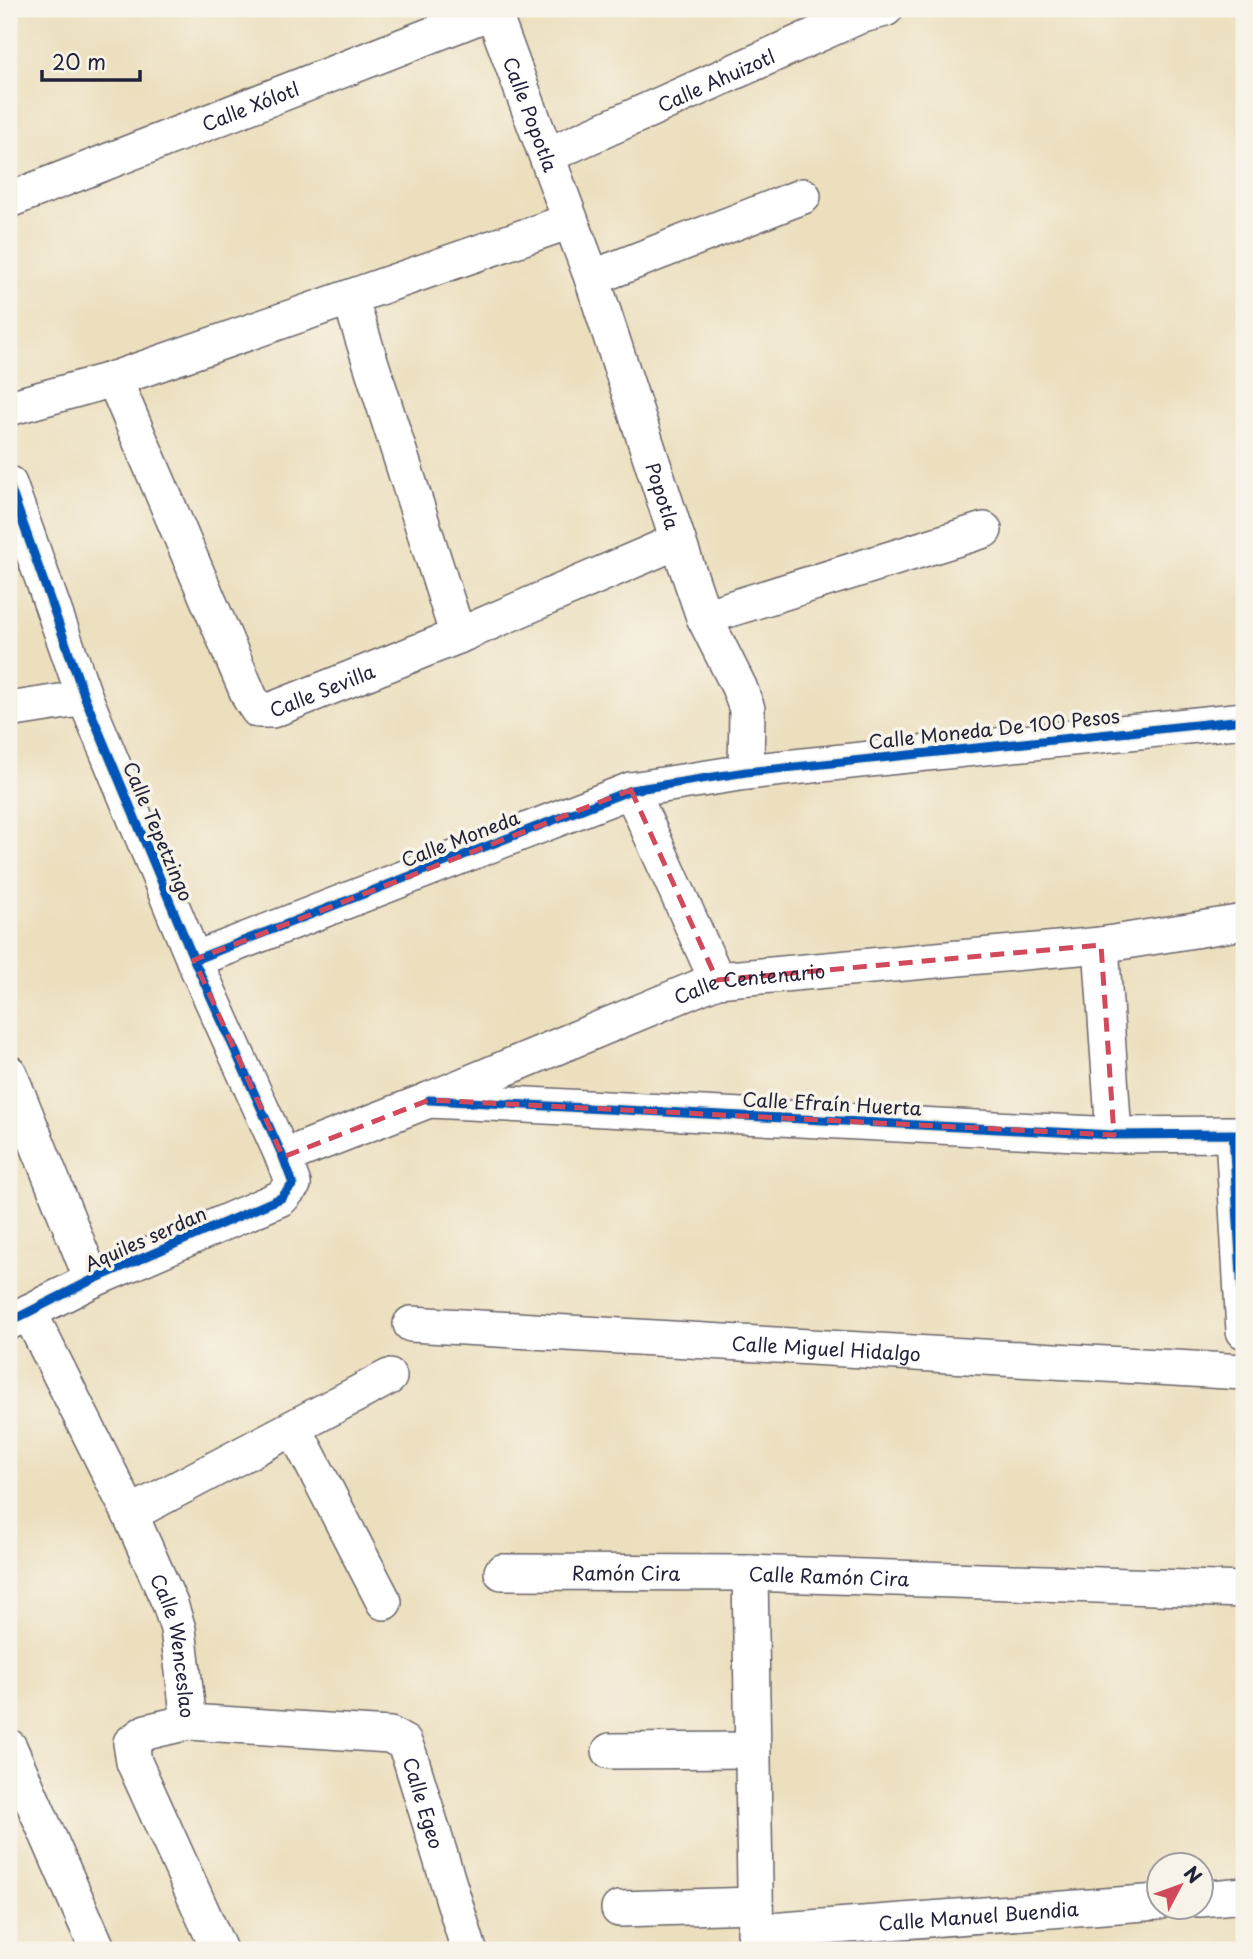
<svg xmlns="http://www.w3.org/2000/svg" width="1253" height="1959" viewBox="0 0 1253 1959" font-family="'Playpen Sans',sans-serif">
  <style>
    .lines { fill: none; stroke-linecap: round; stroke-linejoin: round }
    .minor-casing { stroke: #696469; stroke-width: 38 }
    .minor { stroke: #fff; stroke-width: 35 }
    .cycleway-casing { stroke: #f7f3e8; stroke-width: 13 }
    .cycleway { stroke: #0057b8; stroke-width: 9 }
    .marked { fill: none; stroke: #d1495b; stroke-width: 5; stroke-dasharray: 14 9; stroke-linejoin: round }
    .labels { text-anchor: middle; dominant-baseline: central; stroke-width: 7; stroke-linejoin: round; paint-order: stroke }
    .street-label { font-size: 19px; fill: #22223b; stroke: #f7f3e8 }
  </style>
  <rect width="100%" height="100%" fill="#f7f3e8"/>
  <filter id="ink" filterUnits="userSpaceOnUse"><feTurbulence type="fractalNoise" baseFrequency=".0143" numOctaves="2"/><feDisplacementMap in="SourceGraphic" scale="14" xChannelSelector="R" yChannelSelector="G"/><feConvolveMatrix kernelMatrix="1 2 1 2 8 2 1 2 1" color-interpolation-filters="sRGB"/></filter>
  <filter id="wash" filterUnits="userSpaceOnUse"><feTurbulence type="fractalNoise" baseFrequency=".00686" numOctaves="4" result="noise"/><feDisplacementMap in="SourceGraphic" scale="28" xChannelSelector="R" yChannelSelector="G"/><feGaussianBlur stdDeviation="1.57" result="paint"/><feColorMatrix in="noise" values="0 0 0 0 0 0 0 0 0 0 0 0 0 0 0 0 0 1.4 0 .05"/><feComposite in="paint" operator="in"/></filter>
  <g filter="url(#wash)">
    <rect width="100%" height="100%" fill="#ecdfbe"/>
  </g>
  <g filter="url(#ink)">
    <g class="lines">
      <g class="minor-casing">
        <g id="minor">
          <path id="s1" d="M 492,9 L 592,278 L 678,541 L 704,617 L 739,687 L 747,709 L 746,772"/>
          <path id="s2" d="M 548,155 L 859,16 L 885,9"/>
          <path id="s3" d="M 9,200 L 493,11"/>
          <path d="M 592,278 L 803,196"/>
          <path d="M 350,298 L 458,636"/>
          <path id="s4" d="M 114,379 L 250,698 L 258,710 L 272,710 L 458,636 L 678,541"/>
          <path d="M 9,408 L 114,379 L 570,221"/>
          <path d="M 9,484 L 85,698 L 194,960 L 283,1157 L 293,1184 L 281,1198 L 92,1280 L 9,1322"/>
          <path d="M 704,617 L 984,530"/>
          <path d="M 9,710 L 85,698"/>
          <path d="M 631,790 L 717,980"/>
          <path d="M 1101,945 L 1114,1135"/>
          <path d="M 194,960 L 631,790 L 746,772 L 1244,720"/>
          <path d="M 9,1073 L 92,1280"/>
          <path d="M 429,1100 L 1114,1135 L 1233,1134 L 1244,1331"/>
          <path id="s5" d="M 283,1157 L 429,1100 L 717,980 L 1101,945 L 1244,922"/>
          <path id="s6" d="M 29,1312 L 130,1514 L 170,1604 L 178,1629 L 189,1722"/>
          <path id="s7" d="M 411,1324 L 1244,1372"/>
          <path d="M 294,1428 L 384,1602"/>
          <path d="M 130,1514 L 389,1377"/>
          <path id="s8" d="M 502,1572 L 750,1573 L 1244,1590"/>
          <path d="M 750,1573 L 756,1950"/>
          <path d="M 9,1747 L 98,1950"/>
          <path d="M 610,1751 L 752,1750"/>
          <path d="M 1200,1899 L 1244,1895"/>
          <path d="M 619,1909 L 755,1905"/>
          <path id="s9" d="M 755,1932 L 1158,1902"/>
          <path id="s10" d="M 219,1950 L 134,1762 L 131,1743 L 146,1732 L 189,1722 L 390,1735 L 404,1743 L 410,1757 L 469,1950"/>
        </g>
      </g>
      <use href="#minor" class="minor"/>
      <g class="cycleway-casing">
        <path id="cycleway" d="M 9,484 L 85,698 L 194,960 L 283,1157 L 293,1184 L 281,1198 L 92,1280 L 9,1322
          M 194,960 L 631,790 L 746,772 L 1244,720
          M 429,1100 L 1114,1135 L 1233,1134 L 1244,1331"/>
      </g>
      <use href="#cycleway" class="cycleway"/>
    </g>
  </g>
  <path class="marked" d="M 631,790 L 717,980 L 1101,945 L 1114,1135 L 429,1100 L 283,1157 L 194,960 Z"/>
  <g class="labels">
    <g class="street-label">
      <text stroke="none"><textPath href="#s2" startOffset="184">Calle Ahuizotl</textPath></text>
      <text stroke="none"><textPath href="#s3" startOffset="259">Calle Xólotl</textPath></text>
      <text stroke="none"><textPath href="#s1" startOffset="112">Calle Popotla</textPath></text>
      <text stroke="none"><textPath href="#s1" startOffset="516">Popotla</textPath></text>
      <text stroke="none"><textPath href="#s4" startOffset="429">Calle Sevilla</textPath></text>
      <text transform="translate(994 728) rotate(-6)">Calle Moneda De 100 Pesos</text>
      <text transform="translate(159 831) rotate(67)">Calle Tepetzingo</text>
      <text transform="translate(460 838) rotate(-21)">Calle Moneda</text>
      <text stroke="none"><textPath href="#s5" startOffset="500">Calle Centenario</textPath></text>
      <text transform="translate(832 1103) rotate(3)">Calle Efraín Huerta</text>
      <text transform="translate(145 1238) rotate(-24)">Aquiles serdan</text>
      <text stroke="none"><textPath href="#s7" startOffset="416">Calle Miguel Hidalgo</textPath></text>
      <text stroke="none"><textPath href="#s8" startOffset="124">Ramón Cira</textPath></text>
      <text stroke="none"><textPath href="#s8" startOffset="327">Calle Ramón Cira</textPath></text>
      <text stroke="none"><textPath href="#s6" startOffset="366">Calle Wenceslao</textPath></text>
      <text stroke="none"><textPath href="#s10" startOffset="569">Calle Egeo</textPath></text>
      <text stroke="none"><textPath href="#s9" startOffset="224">Calle Manuel Buendia</textPath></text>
    </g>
  </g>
  <rect width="1253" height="1959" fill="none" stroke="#f7f3e8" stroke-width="35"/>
  <g transform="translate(1180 1886) rotate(49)"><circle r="33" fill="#f7f3e8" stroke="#a29fa3" stroke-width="2"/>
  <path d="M0-5L12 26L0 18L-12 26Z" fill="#d1495b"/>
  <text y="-10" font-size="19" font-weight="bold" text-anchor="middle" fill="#22223b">N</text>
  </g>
  <path d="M42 70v10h98v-10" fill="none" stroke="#22223b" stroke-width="3.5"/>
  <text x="52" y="70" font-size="21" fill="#22223b" stroke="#f7f3e8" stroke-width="5" paint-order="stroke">20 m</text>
</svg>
